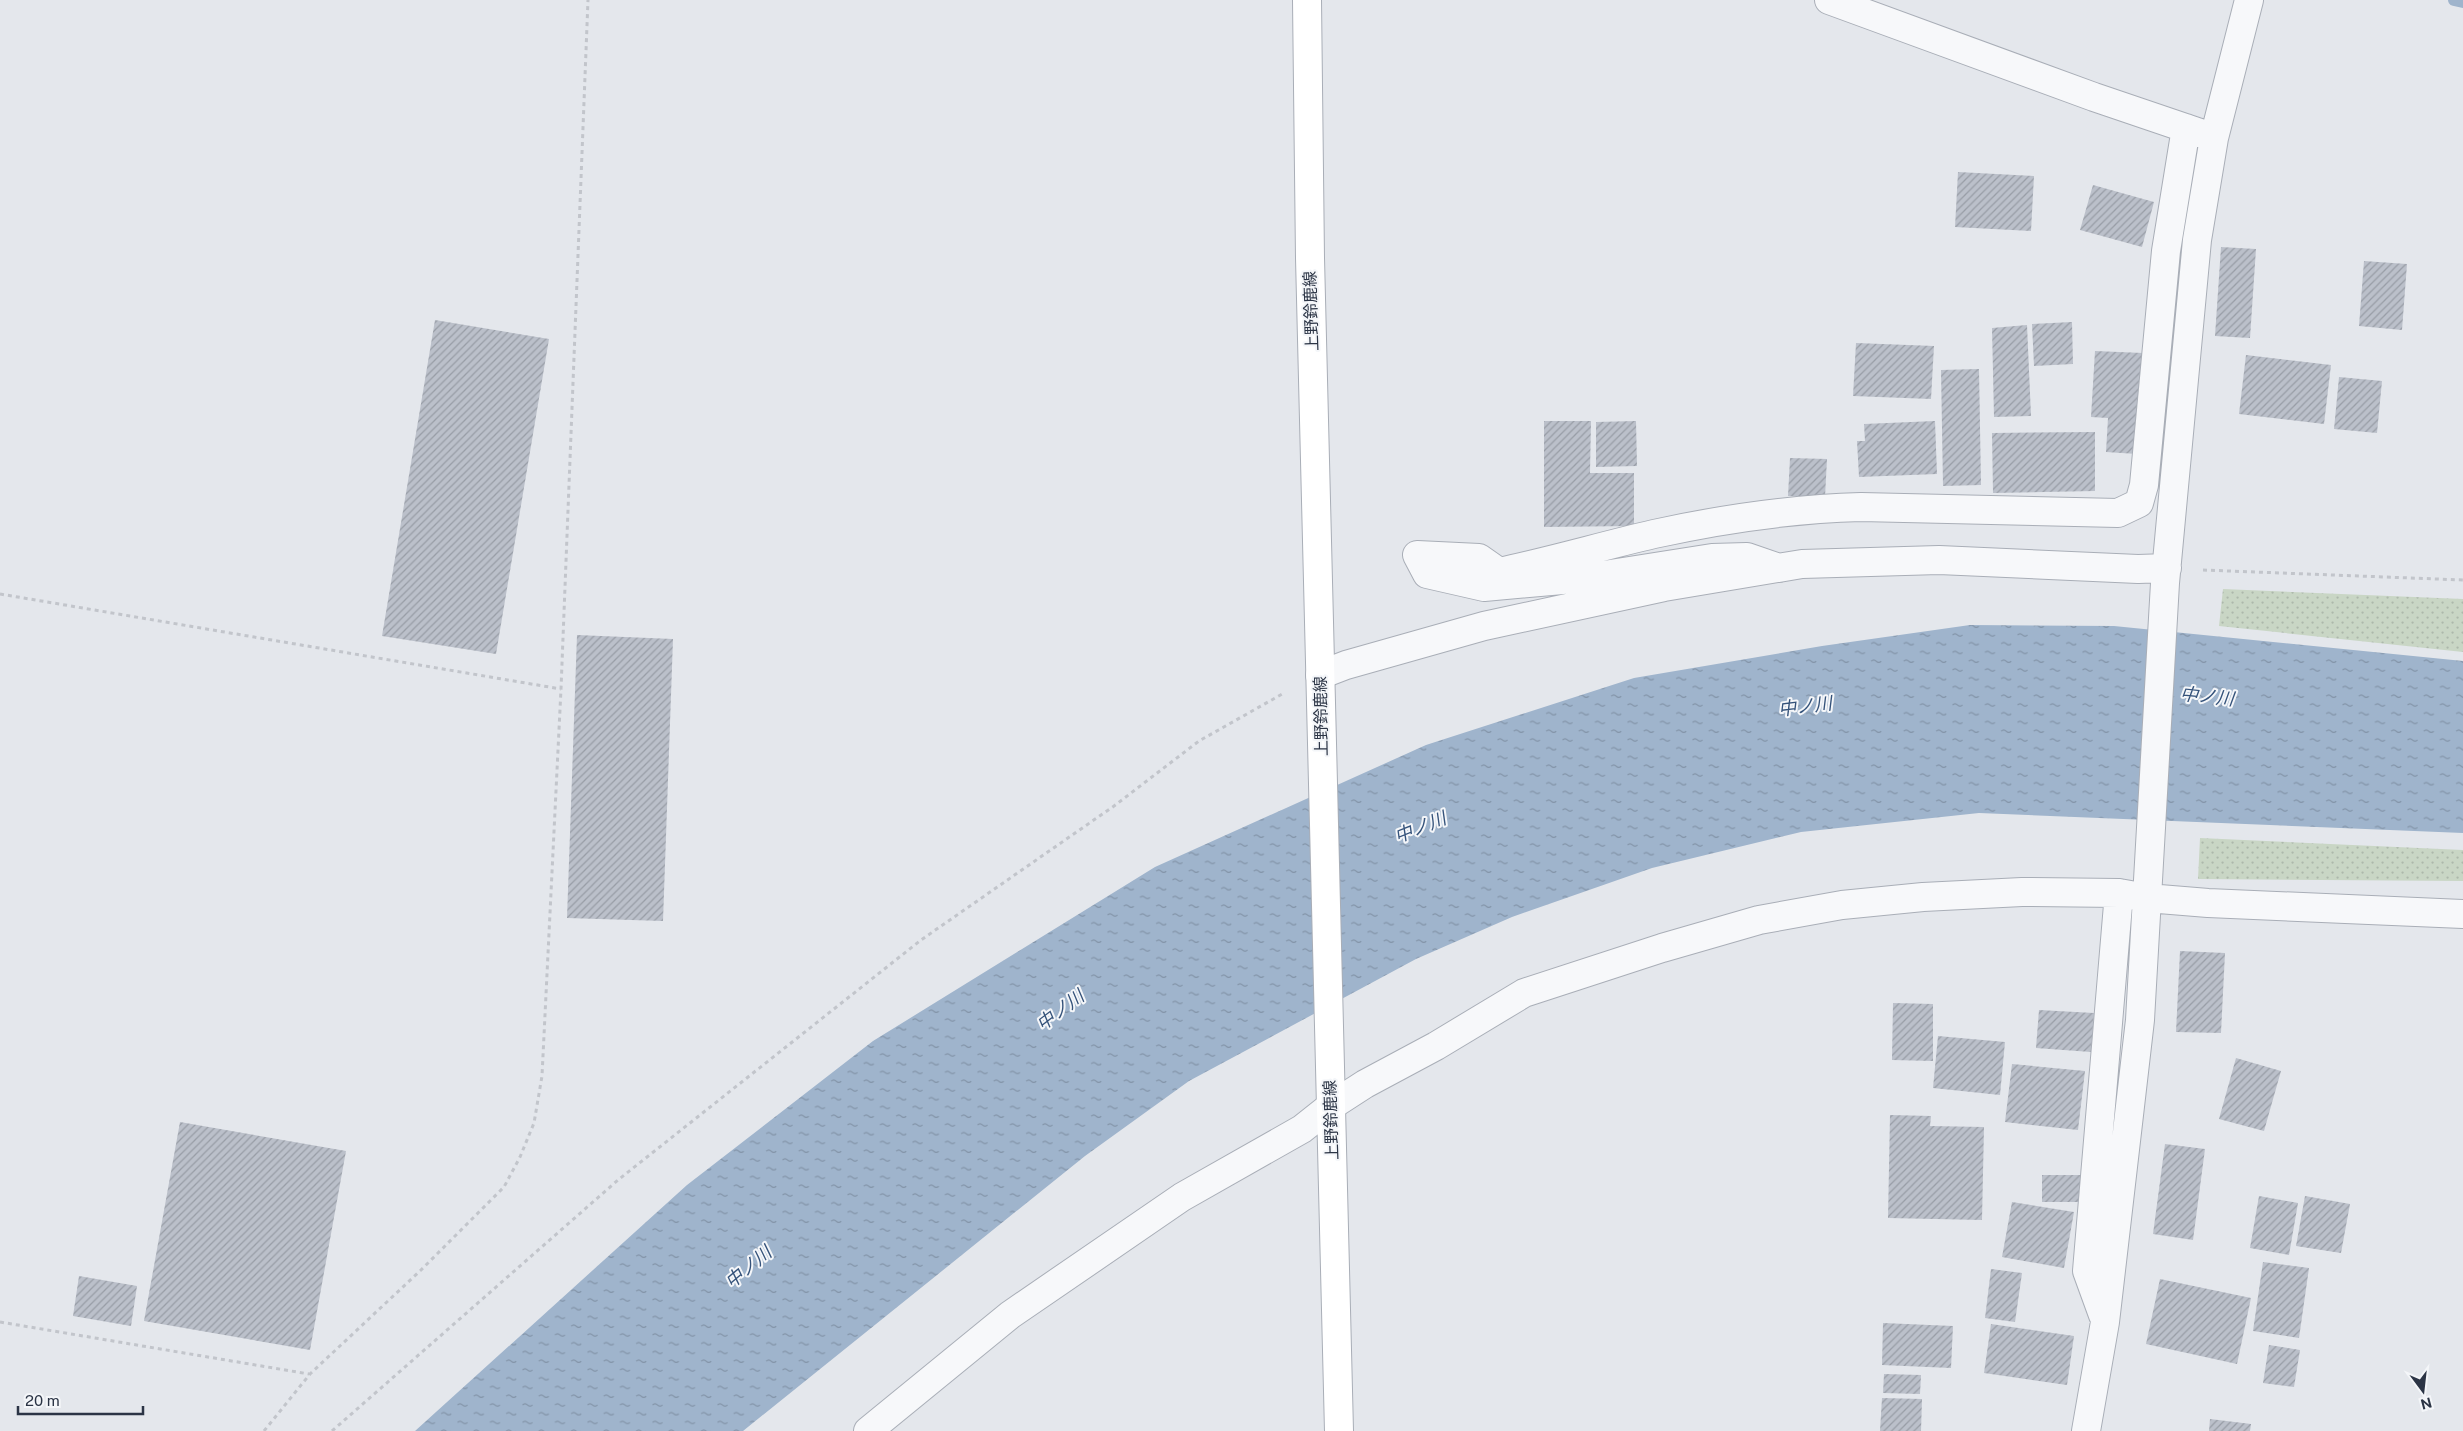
<svg xmlns="http://www.w3.org/2000/svg" width="2463" height="1431" viewBox="0 0 2463 1431" font-family="'Public Sans','Noto Sans JP',sans-serif">
  <style>
    .green { fill: url(#green-dots) }
    .water { fill: url(#water-ripples) }
    .lines { fill: none; stroke-linecap: round; stroke-linejoin: round }
    .stream { stroke: #9fb4cc; stroke-width: 12 }
    .building { fill: url(#building-hatch) }
    .street-casing { stroke: #a9aeb7; stroke-width: 30 }
    .secondary-casing { stroke: #a9aeb7; stroke-width: 30 }
    .path { stroke: #c2c5cb; stroke-width: 3; stroke-dasharray: 4 4; stroke-linecap: butt }
    .street { stroke: #f7f8fa; stroke-width: 28 }
    .secondary { stroke: #fff; stroke-width: 28 }
    .labels { text-anchor: middle; dominant-baseline: central; stroke-width: 4; stroke-linejoin: round; paint-order: stroke }
    .street-label { font-size: 16px; fill: #2b3445; stroke: #f4f6f9 }
    .water-label { font-size: 18px; font-style: italic; fill: #34527a; stroke: #f4f6f9 }
  </style>
  <defs>
    <pattern id="green-dots" width="8" height="8" patternUnits="userSpaceOnUse" patternTransform="scale(1.25)"><rect width="8" height="8" fill="#c9d6c5"/><path d="M2 2h.1M6 6h.1" fill="none" stroke="#adb8ab" stroke-width="1.8" stroke-linecap="round"/></pattern>
    <pattern id="water-ripples" width="26" height="14" patternUnits="userSpaceOnUse" patternTransform="scale(1.25)"><rect width="26" height="14" fill="#9fb4cc"/><path d="M2 4q2-2 4 0t4 0M15 11q2-2 4 0t4 0" fill="none" stroke="#8293a7"/></pattern>
    <pattern id="building-hatch" width="6" height="6" patternUnits="userSpaceOnUse" patternTransform="scale(1.25)"><rect width="6" height="6" fill="#bbc0ca"/><path d="M-1 1l2-2M0 6l6-6M5 7l2-2" fill="none" stroke="#989da6"/></pattern>
  </defs>
  <rect width="100%" height="100%" fill="#e4e7ec"/>
  <path class="green" d="M 2223,589 L 2463,599 L 2463,652 L 2219,626 Z
    M 2200,838 L 2463,850 L 2463,881 L 2198,879 Z"/>
  <path class="water" d="M 1970,625 L 2114,626 L 2463,661 L 2463,833 L 1979,813 L 1801,832 L 1652,868 L 1512,917 L 1416,959 L 1189,1081 L 1085,1156 L 743,1431 L 415,1431 L 687,1185 L 873,1041 L 1155,867 L 1426,745 L 1634,678 L 1822,646 Z"/>
  <g class="lines">
    <path class="stream" d="M 2454,0 L 2463,2"/>
  </g>
  <path class="building" d="M 1958,172 L 2034,176 L 2031,231 L 1955,227 Z
    M 2093,185 L 2154,202 L 2142,247 L 2080,230 Z
    M 2221,247 L 2256,249 L 2250,338 L 2215,336 Z
    M 2364,261 L 2407,264 L 2402,330 L 2359,326 Z
    M 435,320 L 549,339 L 496,654 L 382,636 Z
    M 2072,322 L 2073,364 L 2034,366 L 2032,324 Z
    M 2027,325 L 2031,416 L 1994,417 L 1992,328 Z
    M 1856,343 L 1934,346 L 1931,399 L 1853,396 Z
    M 2095,351 L 2143,353 L 2137,454 L 2106,452 L 2108,418 L 2091,417 Z
    M 2246,355 L 2331,365 L 2324,424 L 2239,414 Z
    M 1979,369 L 1981,485 L 1943,486 L 1941,370 Z
    M 2339,377 L 2382,381 L 2377,433 L 2334,429 Z
    M 1544,421 L 1591,421 L 1590,473 L 1634,473 L 1634,526 L 1544,527 Z
    M 1636,421 L 1637,466 L 1596,467 L 1596,422 Z
    M 1935,421 L 1937,474 L 1859,477 L 1857,441 L 1865,441 L 1864,424 Z
    M 2095,432 L 2095,491 L 1993,493 L 1992,433 Z
    M 1790,458 L 1827,459 L 1825,497 L 1788,496 Z
    M 577,635 L 673,639 L 663,921 L 567,918 Z
    M 2180,951 L 2225,953 L 2221,1033 L 2176,1032 Z
    M 1893,1003 L 1933,1004 L 1933,1061 L 1892,1060 Z
    M 2039,1010 L 2094,1013 L 2091,1052 L 2036,1048 Z
    M 1938,1036 L 2005,1042 L 2000,1095 L 1933,1088 Z
    M 2236,1058 L 2281,1071 L 2264,1131 L 2219,1119 Z
    M 2012,1064 L 2085,1071 L 2078,1130 L 2005,1122 Z
    M 1890,1115 L 1931,1116 L 1930,1126 L 1984,1127 L 1982,1220 L 1888,1218 Z
    M 180,1122 L 346,1151 L 310,1350 L 144,1321 Z
    M 2165,1144 L 2205,1149 L 2193,1240 L 2153,1234 Z
    M 2042,1175 L 2081,1175 L 2082,1202 L 2042,1202 Z
    M 2259,1196 L 2298,1203 L 2289,1255 L 2250,1248 Z
    M 2305,1196 L 2350,1204 L 2341,1253 L 2296,1246 Z
    M 2012,1202 L 2074,1212 L 2064,1268 L 2002,1257 Z
    M 2263,1262 L 2309,1268 L 2299,1338 L 2253,1331 Z
    M 1991,1269 L 2022,1273 L 2015,1322 L 1985,1318 Z
    M 79,1276 L 137,1286 L 131,1326 L 73,1316 Z
    M 2160,1279 L 2251,1298 L 2237,1364 L 2146,1344 Z
    M 1883,1323 L 1953,1326 L 1951,1368 L 1882,1365 Z
    M 1991,1324 L 2074,1336 L 2067,1385 L 1984,1373 Z
    M 2269,1345 L 2300,1350 L 2294,1387 L 2263,1383 Z
    M 1884,1374 L 1921,1375 L 1920,1394 L 1883,1393 Z
    M 1882,1398 L 1922,1399 L 1921,1431 L 1880,1431 Z
    M 2210,1419 L 2251,1424 L 2250,1431 L 2209,1431 Z"/>
  <g class="lines">
    <g class="street-casing">
      <path id="street" d="M 1829,0 L 2094,97 L 2203,134
        M 1779,568 L 1747,557 L 1712,558 L 1585,578 L 1484,587 L 1427,574 L 1417,555 L 1479,558 L 1499,572 C 1551,561 1602,546 1654,534 C 1722,519 1791,509 1861,507 L 2118,513 L 2139,503 L 2144,485 L 2166,251 L 2186,128
        M 1320,675 L 1346,665 L 1484,626 L 1664,587 L 1802,564 L 1939,560 L 2138,569 L 2167,568
        M 2103,1315 L 2087,1271 L 2119,893
        M 868,1431 L 1010,1315 L 1182,1197 L 1302,1129 L 1331,1106 L 1365,1084 L 1436,1046 L 1524,993 L 1662,948 L 1759,920 L 1842,905 L 1923,897 L 2022,892 L 2119,893 L 2147,898 L 2208,903 L 2463,914
        M 2086,1431 L 2105,1322 L 2140,1020 L 2165,583 L 2197,240 L 2214,138 L 2249,0"/>
    </g>
    <g class="secondary-casing">
      <path id="secondary" d="M 1307,0 L 1310,258 L 1339,1431"/>
    </g>
    <path class="path" d="M 2203,570 L 2463,580
      M 0,594 L 561,689
      M 0,1322 L 309,1374
      M 264,1431 L 310,1374 L 421,1270 L 504,1187 L 520,1157 L 534,1123 L 542,1076 L 561,689 L 588,0
      M 332,1431 L 618,1180 L 921,940 L 1114,806 L 1199,741 L 1284,693"/>
    <use href="#street" class="street"/>
    <use href="#secondary" class="secondary"/>
  </g>
  <g class="labels">
    <g class="street-label">
      <text transform="translate(1311 311) rotate(-92)">上野鈴鹿線</text>
      <text transform="translate(1321 716) rotate(-91)">上野鈴鹿線</text>
      <text transform="translate(1331 1120) rotate(-92)">上野鈴鹿線</text>
    </g>
    <g class="water-label">
      <text transform="translate(2207 696) rotate(6)">中ノ川</text>
      <text transform="translate(1805 706) rotate(-7)">中ノ川</text>
      <text transform="translate(1420 827) rotate(-22)">中ノ川</text>
      <text transform="translate(1060 1010) rotate(-37)">中ノ川</text>
      <text transform="translate(748 1267) rotate(-40)">中ノ川</text>
    </g>
  </g>
  <g transform="translate(2423 1391) rotate(165)" stroke="#f4f6f9" stroke-width="4" paint-order="stroke">
  <path d="M0-4L9 19L0 12L-9 19Z" fill="#2b3445"/>
  <text y="-8" font-size="14" font-weight="bold" text-anchor="middle" fill="#2b3445">N</text>
  </g>
  <path d="M18 1406v8h125v-8" fill="none" stroke="#2b3445" stroke-width="2.5"/>
  <text x="25" y="1406" font-size="15" fill="#2b3445" stroke="#f4f6f9" stroke-width="4" paint-order="stroke">20 m</text>
</svg>
